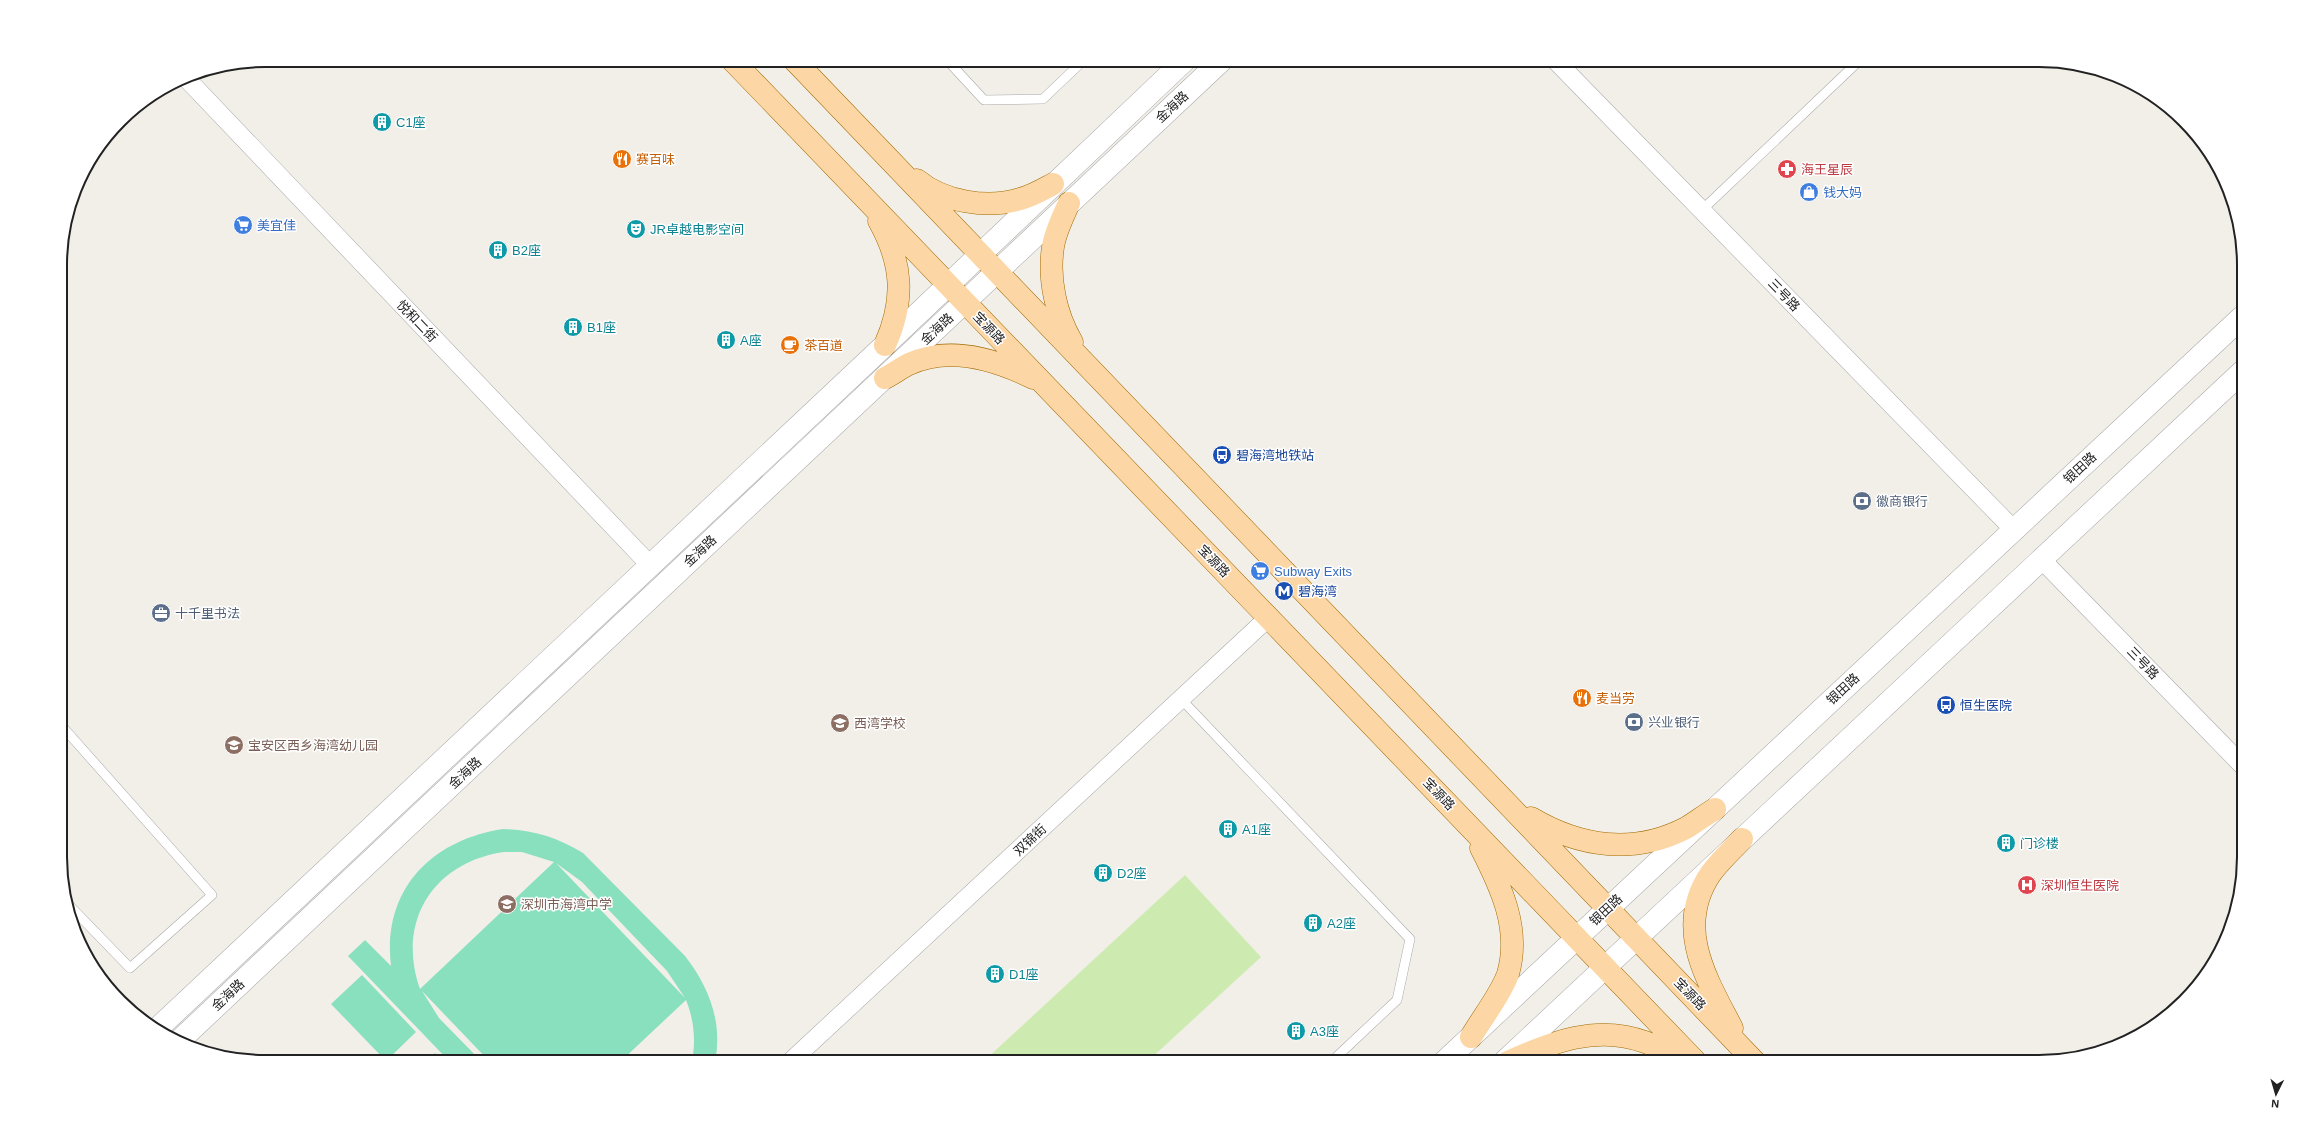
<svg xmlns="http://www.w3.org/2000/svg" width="2304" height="1122" viewBox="0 0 2304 1122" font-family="Helvetica,'Noto Sans SC',sans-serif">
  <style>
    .grass { fill: #cdebb0 }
    .pitch { fill: #88e0be; fill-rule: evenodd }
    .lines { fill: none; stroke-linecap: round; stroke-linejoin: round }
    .service-casing { stroke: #a9a9a9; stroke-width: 10 }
    .minor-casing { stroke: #a9a9a9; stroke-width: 19 }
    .tertiary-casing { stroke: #a9a9a9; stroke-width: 23 }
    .primary-casing { stroke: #a06b00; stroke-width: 23 }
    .service { stroke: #fff; stroke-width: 9 }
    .minor { stroke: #fff; stroke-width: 18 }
    .tertiary { stroke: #fff; stroke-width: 22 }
    .primary { stroke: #fcd6a4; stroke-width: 22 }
    .labels { text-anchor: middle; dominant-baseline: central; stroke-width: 3; stroke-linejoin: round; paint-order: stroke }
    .street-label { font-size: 13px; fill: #222; stroke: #fff }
    .culture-label { font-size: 13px; fill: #0d838f; stroke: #fff; text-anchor: start }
    .food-label { font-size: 13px; fill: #c56008; stroke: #fff; text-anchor: start }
    .health-label { font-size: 13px; fill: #be3a42; stroke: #fff; text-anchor: start }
    .shop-label { font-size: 13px; fill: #366cbe; stroke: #fff; text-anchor: start }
    .transit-label { font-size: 13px; fill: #164399; stroke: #fff; text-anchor: start }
    .service-label { font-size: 13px; fill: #4e5e75; stroke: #fff; text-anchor: start }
    .education-label { font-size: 13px; fill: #785e54; stroke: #fff; text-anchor: start }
    .rim { fill: none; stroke: #222; stroke-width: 2 }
  </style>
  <rect width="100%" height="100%" fill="#f2efe9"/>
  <path class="grass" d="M 1185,875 L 1261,957 L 1147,1062 L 983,1062 Z"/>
  <path class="pitch" d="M 503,829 C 533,830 557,837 583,853 L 685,956 C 709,987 723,1022 715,1062 L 692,1062 C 696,1040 694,1020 686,1000 L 620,1062 L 490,1062 L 422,991 L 439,1018 L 482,1062 L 450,1062 L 348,956 L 365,940 L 391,966 C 382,890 431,840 503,829 ZM 504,852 L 522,852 L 554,862 L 420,989 C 396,921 434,862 504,852 ZM 556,863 L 582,882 L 667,971 L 685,998 Z
    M 362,975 L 416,1032 L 386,1061 L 331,1004 Z
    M 435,1053 L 444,1062 L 426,1062 Z"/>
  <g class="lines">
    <g class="service-casing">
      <path id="service" d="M 947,60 L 984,100 L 1043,99 L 1084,60
        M 1702,210 L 1860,60
        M 1181,699 L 1410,939 L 1397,1000 L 1331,1062
        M 61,725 L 212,895 L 130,968 L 66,902"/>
    </g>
    <g class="minor-casing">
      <path id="minor" d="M 1555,60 L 2014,530
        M 185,77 L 650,565
        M 2041,559 L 2244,767
        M 790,1062 L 1269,617"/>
    </g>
    <g class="tertiary-casing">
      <path id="tertiary" d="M 157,1029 L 885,345 L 1185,60
        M 178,1042 L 1222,60
        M 1444,1062 L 2242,317
        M 1504,1062 L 2243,371"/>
    </g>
    <g class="primary-casing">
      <path id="primary" d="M 732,60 L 1696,1062
        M 794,60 L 1755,1062
        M 917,180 C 943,202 988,209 1020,199 C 1032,196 1042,190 1053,184
        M 1069,203 C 1063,217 1055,232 1053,247 C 1048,279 1056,315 1072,342
        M 879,221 C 903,264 905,300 885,345
        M 885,378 C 893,374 901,368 909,364 C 950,345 995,359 1033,378
        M 1531,818 C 1580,847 1634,855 1686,828 C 1696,822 1705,815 1715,809
        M 1732,1028 C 1706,978 1674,927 1711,873 C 1720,861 1732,850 1742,839
        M 1471,1037 C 1482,1018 1501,994 1508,974 C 1521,929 1501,887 1481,848
        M 1508,1062 C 1552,1042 1597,1024 1645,1042 C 1659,1047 1673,1055 1687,1062"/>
    </g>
    <use href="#service" class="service"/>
    <use href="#minor" class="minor"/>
    <use href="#tertiary" class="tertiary"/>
    <use href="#primary" class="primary"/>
  </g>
  <defs>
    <g id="building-disc" transform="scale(1)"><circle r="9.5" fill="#0f9aa8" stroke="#fff"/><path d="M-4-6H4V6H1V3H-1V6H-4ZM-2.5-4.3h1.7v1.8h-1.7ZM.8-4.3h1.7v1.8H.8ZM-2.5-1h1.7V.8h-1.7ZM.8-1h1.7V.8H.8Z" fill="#fff"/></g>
    <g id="restaurant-disc" transform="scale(1)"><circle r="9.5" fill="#e8710a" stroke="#fff"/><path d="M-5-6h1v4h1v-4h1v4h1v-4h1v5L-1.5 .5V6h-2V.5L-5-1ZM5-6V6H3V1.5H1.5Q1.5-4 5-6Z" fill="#fff"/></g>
    <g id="pharmacy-disc" transform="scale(1)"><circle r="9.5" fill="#e0444e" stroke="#fff"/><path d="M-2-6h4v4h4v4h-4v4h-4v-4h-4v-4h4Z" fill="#fff"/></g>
    <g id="shop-disc" transform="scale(1)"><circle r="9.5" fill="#3f7fe0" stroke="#fff"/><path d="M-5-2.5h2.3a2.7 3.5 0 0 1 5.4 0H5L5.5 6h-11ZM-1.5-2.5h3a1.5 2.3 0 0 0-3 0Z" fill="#fff"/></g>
    <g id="supermarket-disc" transform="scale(1)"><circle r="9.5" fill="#3f7fe0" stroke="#fff"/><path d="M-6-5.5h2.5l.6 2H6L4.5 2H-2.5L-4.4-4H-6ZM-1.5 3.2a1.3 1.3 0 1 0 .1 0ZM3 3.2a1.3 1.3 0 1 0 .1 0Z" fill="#fff"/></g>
    <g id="theatre-disc" transform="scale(1)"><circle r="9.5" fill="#0f9aa8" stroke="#fff"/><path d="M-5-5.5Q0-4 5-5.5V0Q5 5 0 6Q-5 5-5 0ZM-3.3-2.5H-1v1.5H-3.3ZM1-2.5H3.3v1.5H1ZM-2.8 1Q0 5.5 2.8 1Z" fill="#fff"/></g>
    <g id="cafe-disc" transform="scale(1)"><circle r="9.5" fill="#e8710a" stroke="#fff"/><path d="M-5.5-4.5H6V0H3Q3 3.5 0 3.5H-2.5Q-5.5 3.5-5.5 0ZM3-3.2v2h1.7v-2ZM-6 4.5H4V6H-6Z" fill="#fff"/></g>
    <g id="bus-disc" transform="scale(1)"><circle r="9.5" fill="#1a4fb4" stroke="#fff"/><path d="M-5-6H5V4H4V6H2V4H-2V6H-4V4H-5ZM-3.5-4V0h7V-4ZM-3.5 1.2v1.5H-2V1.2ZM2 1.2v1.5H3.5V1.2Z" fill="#fff"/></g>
    <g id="bank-disc" transform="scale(1)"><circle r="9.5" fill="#5c6f8a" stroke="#fff"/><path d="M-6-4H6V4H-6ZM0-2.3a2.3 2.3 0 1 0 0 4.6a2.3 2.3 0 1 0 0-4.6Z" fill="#fff"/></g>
    <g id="metro-disc" transform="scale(1)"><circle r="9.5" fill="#1a4fb4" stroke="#fff"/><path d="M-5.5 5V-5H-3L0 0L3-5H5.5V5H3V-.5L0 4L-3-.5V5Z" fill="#fff"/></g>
    <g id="office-disc" transform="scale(1)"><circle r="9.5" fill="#5c6f8a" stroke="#fff"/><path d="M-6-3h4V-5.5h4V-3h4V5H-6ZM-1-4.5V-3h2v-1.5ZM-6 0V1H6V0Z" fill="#fff"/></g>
    <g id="school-disc" transform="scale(1)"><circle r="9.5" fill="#8d6e63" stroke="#fff"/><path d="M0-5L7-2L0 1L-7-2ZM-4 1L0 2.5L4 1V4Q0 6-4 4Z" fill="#fff"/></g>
    <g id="hospital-disc" transform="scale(1)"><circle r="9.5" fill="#e0444e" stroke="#fff"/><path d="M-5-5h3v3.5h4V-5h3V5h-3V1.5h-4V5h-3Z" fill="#fff"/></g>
  </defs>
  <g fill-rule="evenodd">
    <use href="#building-disc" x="382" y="122"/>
    <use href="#restaurant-disc" x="622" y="159"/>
    <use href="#pharmacy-disc" x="1787" y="169"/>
    <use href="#shop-disc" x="1809" y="192"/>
    <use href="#supermarket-disc" x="243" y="225"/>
    <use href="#theatre-disc" x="636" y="229"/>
    <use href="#building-disc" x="498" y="250"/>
    <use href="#building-disc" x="573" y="327"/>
    <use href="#building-disc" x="726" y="340"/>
    <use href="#cafe-disc" x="790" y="345"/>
    <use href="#bus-disc" x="1222" y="455"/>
    <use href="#bank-disc" x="1862" y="501"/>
    <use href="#supermarket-disc" x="1260" y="571"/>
    <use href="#metro-disc" x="1284" y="591"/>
    <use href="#office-disc" x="161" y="613"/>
    <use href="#restaurant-disc" x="1582" y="698"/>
    <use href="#bus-disc" x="1946" y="705"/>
    <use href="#bank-disc" x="1634" y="722"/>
    <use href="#school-disc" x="840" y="723"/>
    <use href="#school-disc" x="234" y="745"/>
    <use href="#building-disc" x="1228" y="829"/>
    <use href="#building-disc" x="2006" y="843"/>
    <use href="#building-disc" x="1103" y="873"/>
    <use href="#hospital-disc" x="2027" y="885"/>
    <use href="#school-disc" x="507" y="904"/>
    <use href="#building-disc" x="1313" y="923"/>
    <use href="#building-disc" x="995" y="974"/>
    <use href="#building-disc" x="1296" y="1031"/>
  </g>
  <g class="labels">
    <g class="street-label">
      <text transform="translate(1172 107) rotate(-43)">金海路</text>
      <text transform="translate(1784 295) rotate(46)">三号路</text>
      <text transform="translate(417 321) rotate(46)">悦和二街</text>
      <text transform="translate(989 328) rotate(46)">宝源路</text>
      <text transform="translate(937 329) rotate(-43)">金海路</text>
      <text transform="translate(2080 468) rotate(-43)">银田路</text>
      <text transform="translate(700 551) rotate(-43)">金海路</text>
      <text transform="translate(1214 561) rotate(46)">宝源路</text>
      <text transform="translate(2143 663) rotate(46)">三号路</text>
      <text transform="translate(1843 689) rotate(-43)">银田路</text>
      <text transform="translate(465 773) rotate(-43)">金海路</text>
      <text transform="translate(1439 794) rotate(46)">宝源路</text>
      <text transform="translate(1030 840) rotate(-43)">双锦街</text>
      <text transform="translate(1606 910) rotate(-43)">银田路</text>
      <text transform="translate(1690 994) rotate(46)">宝源路</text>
      <text transform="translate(228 995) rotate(-43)">金海路</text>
    </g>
    <g class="culture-label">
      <text x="396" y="122">C1座</text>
      <text x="650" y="229">JR卓越电影空间</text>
      <text x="512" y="250">B2座</text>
      <text x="587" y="327">B1座</text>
      <text x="740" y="340">A座</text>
      <text x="1242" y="829">A1座</text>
      <text x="2020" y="843">门诊楼</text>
      <text x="1117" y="873">D2座</text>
      <text x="1327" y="923">A2座</text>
      <text x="1009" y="974">D1座</text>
      <text x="1310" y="1031">A3座</text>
    </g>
    <g class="food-label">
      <text x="636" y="159">赛百味</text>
      <text x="804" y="345">茶百道</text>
      <text x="1596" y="698">麦当劳</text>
    </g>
    <g class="health-label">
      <text x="1801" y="169">海王星辰</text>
      <text x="2041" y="885">深圳恒生医院</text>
    </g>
    <g class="shop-label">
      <text x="1823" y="192">钱大妈</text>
      <text x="257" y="225">美宜佳</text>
      <text x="1274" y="571">Subway Exits</text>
    </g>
    <g class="transit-label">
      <text x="1236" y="455">碧海湾地铁站</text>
      <text x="1298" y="591">碧海湾</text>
      <text x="1960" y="705">恒生医院</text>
    </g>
    <g class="service-label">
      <text x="1876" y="501">徽商银行</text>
      <text x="175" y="613">十千里书法</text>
      <text x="1648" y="722">兴业银行</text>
    </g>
    <g class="education-label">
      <text x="854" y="723">西湾学校</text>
      <text x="248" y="745">宝安区西乡海湾幼儿园</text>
      <text x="521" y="904">深圳市海湾中学</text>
    </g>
  </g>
  <path d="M0 0H2304V1122H0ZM265 67H2039A198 198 0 0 1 2237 265V857A198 198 0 0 1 2039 1055H265A198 198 0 0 1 67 857V265A198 198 0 0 1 265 67Z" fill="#fff" fill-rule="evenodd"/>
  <path class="rim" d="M265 67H2039A198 198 0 0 1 2237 265V857A198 198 0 0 1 2039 1055H265A198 198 0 0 1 67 857V265A198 198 0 0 1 265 67Z"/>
  <g transform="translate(2276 1094) rotate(185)" stroke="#ffffff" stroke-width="3" paint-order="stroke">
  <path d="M0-3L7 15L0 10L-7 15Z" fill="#222222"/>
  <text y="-6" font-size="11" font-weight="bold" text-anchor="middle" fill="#222222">N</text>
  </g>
</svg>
